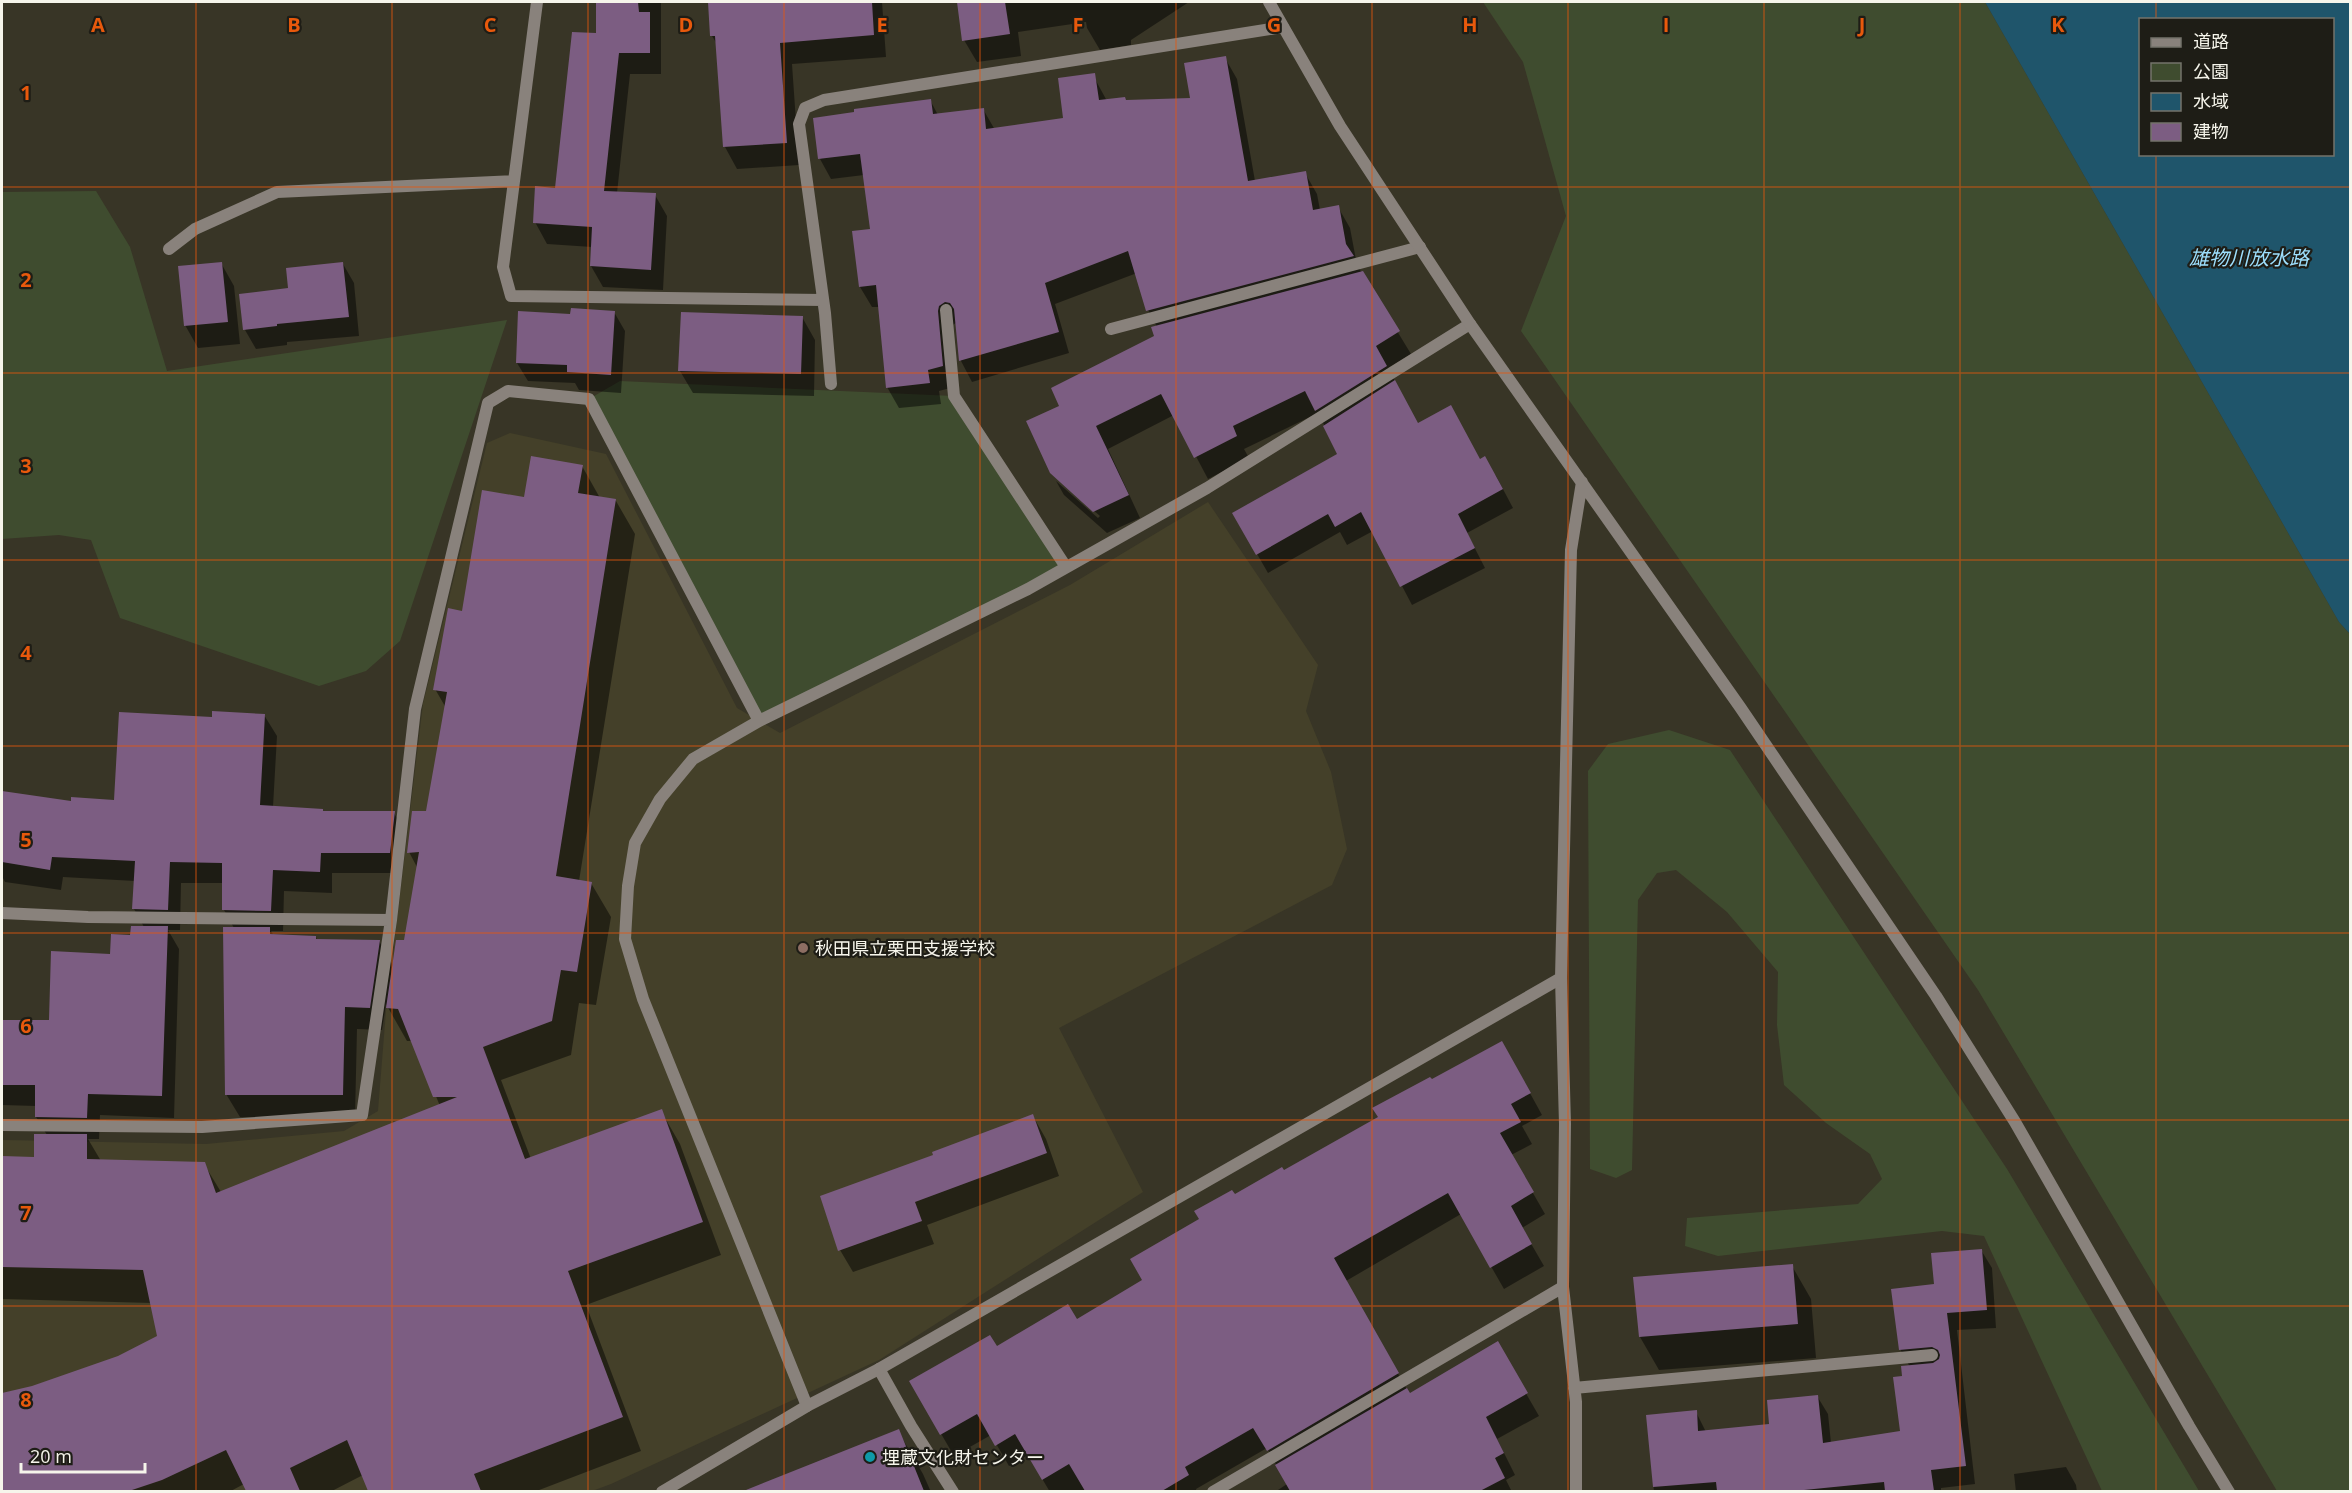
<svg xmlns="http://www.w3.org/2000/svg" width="2352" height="1493" viewBox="0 0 2352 1493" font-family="'Open Sans','Noto Sans JP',sans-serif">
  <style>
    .built { fill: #444029 }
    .green { fill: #3f4c2f }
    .water { fill: #1f556b; fill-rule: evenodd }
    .shadow { fill: #0007; fill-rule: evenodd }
    .building { fill: #7c5d82 }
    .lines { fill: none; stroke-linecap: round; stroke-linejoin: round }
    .minor { stroke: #89827c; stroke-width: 12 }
    .tertiary { stroke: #89827c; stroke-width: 12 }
    .grid { fill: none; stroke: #e8590c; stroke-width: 1.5; stroke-opacity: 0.55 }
    .education-dot { fill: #8d6e63; stroke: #1e1d16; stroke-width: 2 }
    .culture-dot { fill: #0f9aa8; stroke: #1e1d16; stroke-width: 2 }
    .labels { text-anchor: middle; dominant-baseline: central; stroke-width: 4.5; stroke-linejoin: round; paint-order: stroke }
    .poi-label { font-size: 18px; fill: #f6f5eb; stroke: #1e1d16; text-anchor: start }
    .water-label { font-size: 20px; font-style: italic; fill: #9ddffd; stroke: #1e1d16 }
    .grid-label { font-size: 20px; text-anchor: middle; font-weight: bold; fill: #e8590c; stroke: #1e1d16; stroke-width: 4.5; stroke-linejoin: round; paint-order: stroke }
  </style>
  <rect width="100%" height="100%" fill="#383526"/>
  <path class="built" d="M 510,433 L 606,454 L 737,708 L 780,733 L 1070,585 L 1208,502 L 1318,665 L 1306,711 L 1331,772 L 1347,849 L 1332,885 L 1059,1028 L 1143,1192 L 879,1360 L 611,1484 L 592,1491 L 2,1492 L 2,1140 L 206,1144 L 344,1131 L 378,1111 L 386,1011 L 423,704 L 487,443 Z"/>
  <path class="green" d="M 1483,2 L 1985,2 L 2339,622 L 2350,634 L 2350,1491 L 2277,1491 L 1978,990 L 1521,331 L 1566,216 L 1523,62 Z
    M 96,191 L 130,247 L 167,371 L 507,320 L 400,641 L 366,671 L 319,686 L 120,618 L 91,540 L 59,535 L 2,539 L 2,192 Z
    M 620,381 L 954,396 L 1066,567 L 759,721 L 589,399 Z
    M 1669,730 L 1730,750 L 2007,1169 L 2199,1491 L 2102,1491 L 1984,1236 L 1942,1231 L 1718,1256 L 1685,1246 L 1687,1218 L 1858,1204 L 1882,1179 L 1870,1154 L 1826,1123 L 1784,1085 L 1777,1025 L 1778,972 L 1727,912 L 1676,870 L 1657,873 L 1638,900 L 1632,1170 L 1616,1178 L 1590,1169 L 1588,771 L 1608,744 Z"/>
  <path class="water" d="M 1985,2 L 2350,2 L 2350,634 L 2339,622 ZM 2140,20 L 2332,20 L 2332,154 L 2140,154 Z"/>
  <path class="shadow" d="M 598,2 L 661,2 L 661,74 L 630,74 L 617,193 L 655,195 L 667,216 L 663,290 L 603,287 L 591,266 L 592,247 L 547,244 L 535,222 L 556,189 L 598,35 Z
    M 710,2 L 882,2 L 886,57 L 792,64 L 799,165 L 737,169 L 725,147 L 717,44 L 712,36 Z
    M 958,2 L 1189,2 L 1131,40 L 1131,45 L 1100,50 L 1087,28 L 1086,22 L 1018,32 L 1021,56 L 977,62 L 964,40 Z
    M 1225,58 L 1237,79 L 1255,181 L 1305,173 L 1317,194 L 1320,210 L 1338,207 L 1350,228 L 1357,265 L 1411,354 L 1388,368 L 1418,425 L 1480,460 L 1496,476 L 1513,508 L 1467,533 L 1485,568 L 1412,605 L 1373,531 L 1347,545 L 1340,532 L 1268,573 L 1234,514 L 1339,454 L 1318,413 L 1244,449 L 1249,458 L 1208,479 L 1174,415 L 1108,449 L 1140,518 L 1107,533 L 1064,495 L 1056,481 L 1098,518 L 1100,516 L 1051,473 L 1060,407 L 1156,337 L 1157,327 L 1148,310 L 1137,273 L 1055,304 L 1069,353 L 972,382 L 961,361 L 957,322 L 950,327 L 954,387 L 939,391 L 941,404 L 899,408 L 887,387 L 879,307 L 872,307 L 860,287 L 872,230 L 864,175 L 831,179 L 820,159 L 930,100 L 938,115 L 983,109 L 995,130 L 1065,119 L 1095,79 L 1107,101 L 1191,99 Z
    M 221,263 L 234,286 L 240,344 L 198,348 L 185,325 Z
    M 343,264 L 354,283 L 359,336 L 287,342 L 287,345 L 256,349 L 245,330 L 289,289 Z
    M 614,312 L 625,331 L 621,393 L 579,390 L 575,383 L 528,381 L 517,363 L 572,315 Z
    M 802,317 L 815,340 L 814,396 L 693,393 L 680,371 Z
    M 582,466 L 600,498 L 616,501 L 635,534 L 579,881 L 591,883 L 611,917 L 596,1005 L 579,1003 L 571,1055 L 501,1080 L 531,1159 L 661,1111 L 680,1144 L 721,1255 L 586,1305 L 641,1451 L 534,1492 L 369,1492 L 363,1475 L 330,1492 L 248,1492 L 244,1484 L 229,1492 L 2,1492 L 2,1394 L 32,1388 L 118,1357 L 159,1337 L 152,1303 L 2,1299 L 2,1158 L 35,1159 L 47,1135 L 36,1117 L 36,1106 L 2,1105 L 2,1021 L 50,1022 L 132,937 L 144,927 L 134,909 L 135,881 L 63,877 L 61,890 L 5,882 L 2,876 L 2,793 L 73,803 L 116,801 L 213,719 L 264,715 L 277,736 L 273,807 L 323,813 L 394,813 L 406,834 L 402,873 L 332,873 L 332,893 L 284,891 L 283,931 L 271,931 L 274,936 L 316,937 L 317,940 L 379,941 L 394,967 L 405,942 L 418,869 L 409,852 L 428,813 L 446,708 L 435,689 L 464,612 L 525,499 ZM 181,883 L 223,883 L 224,910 L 234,928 L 226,1094 L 240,1117 L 355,1117 L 357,1029 L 382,1030 L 386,1004 L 407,1041 L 413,1041 L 440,1106 L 221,1192 L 204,1164 L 101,1161 L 88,1139 L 99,1139 L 100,1115 L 174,1118 L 179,949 L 168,930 L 180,930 Z
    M 1514,1064 L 1542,1115 L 1522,1126 L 1532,1144 L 1511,1155 L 1545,1214 L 1522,1228 L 1544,1266 L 1504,1289 L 1461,1214 L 1346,1281 L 1410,1395 L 1497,1343 L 1539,1416 L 1497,1439 L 1515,1475 L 1506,1480 L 1512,1492 L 1275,1492 L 1287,1484 L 1267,1448 L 1196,1489 L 1197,1492 L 1050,1492 L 1028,1455 L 1009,1466 L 991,1435 L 954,1456 L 911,1382 L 996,1348 L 1076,1321 L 1144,1281 L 1201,1220 L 1234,1196 L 1283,1172 L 1380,1118 L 1431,1081 Z
    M 1033,1116 L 1046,1139 L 1059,1176 L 927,1225 L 934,1244 L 853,1272 L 840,1250 L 935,1156 Z
    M 1981,1250 L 1992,1268 L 1996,1328 L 1957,1330 L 1975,1484 L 1941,1488 L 1941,1492 L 1654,1492 L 1648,1416 L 1696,1412 L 1706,1432 L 1771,1425 L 1817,1396 L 1828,1414 L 1831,1443 L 1901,1432 L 1904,1377 L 1910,1367 L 1900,1349 L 1935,1285 Z
    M 1792,1266 L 1811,1299 L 1816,1358 L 1659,1370 L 1640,1337 Z
    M 898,1431 L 923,1474 L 931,1492 L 763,1492 L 761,1486 Z
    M 2066,1467 L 2076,1485 L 2077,1492 L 2016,1492 L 2014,1474 Z"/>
  <path class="building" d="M 596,2 L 638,2 L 639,12 L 650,12 L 650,53 L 619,53 L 604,191 L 656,193 L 651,270 L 590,266 L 592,227 L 533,223 L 535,186 L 555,188 L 572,32 L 596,33 Z
    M 708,2 L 872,2 L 874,35 L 780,43 L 787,143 L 723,147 L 715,36 L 710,36 Z
    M 957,2 L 1005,2 L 1010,34 L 962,41 Z
    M 1226,56 L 1248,181 L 1306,171 L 1313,210 L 1339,205 L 1346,244 L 1354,256 L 1146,311 L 1128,251 L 1045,283 L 1059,332 L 959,361 L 954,309 L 950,303 L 945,302 L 939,306 L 938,311 L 943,366 L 928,370 L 930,383 L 886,388 L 876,285 L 859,287 L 852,231 L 870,229 L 860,154 L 818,159 L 813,118 L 854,112 L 854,109 L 931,99 L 933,114 L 984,108 L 986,129 L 1063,118 L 1058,78 L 1095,73 L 1099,100 L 1125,97 L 1126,100 L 1190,98 L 1184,63 Z
    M 222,262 L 228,322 L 184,326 L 178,266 Z
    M 343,262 L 349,317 L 277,324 L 277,326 L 243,330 L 239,294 L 288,288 L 286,268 Z
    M 1363,271 L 1400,331 L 1376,346 L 1387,366 L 1315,411 L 1305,391 L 1233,426 L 1237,436 L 1194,458 L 1161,394 L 1096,426 L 1129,495 L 1093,512 L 1050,473 L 1026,421 L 1059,406 L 1051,388 L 1154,336 L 1151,327 Z
    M 571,308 L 615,311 L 611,375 L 567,372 L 567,365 L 516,363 L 518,311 L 570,314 Z
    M 681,312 L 803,316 L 801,374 L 678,371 Z
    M 1395,380 L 1418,423 L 1451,405 L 1480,459 L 1485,456 L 1503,489 L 1458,514 L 1475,548 L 1400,587 L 1361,512 L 1335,527 L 1328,514 L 1256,555 L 1232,513 L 1337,454 L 1323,426 Z
    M 531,456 L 583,465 L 578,493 L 616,499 L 556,876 L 592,882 L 577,972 L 561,970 L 552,1021 L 483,1047 L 525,1159 L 662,1109 L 703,1222 L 568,1271 L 623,1417 L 474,1474 L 481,1491 L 368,1491 L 347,1440 L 290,1468 L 300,1491 L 246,1491 L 226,1450 L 162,1480 L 129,1491 L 2,1491 L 2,1393 L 32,1386 L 118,1356 L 157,1336 L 143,1270 L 2,1267 L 2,1156 L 34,1157 L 34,1134 L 87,1134 L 87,1159 L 205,1162 L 216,1193 L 457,1097 L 433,1097 L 398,1009 L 386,1008 L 396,940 L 404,940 L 419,852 L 407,853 L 412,811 L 426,811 L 447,692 L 433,690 L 448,608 L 462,611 L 482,490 L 524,497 Z
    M 212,711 L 265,714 L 260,805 L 323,809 L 323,811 L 395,811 L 390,853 L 321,853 L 320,872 L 273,870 L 271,911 L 222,910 L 222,863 L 170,862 L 168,910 L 132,909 L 135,861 L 52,857 L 50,870 L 2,862 L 2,791 L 71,801 L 71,797 L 114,800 L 119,712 L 212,717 Z
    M 131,926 L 168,926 L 162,1096 L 88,1094 L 87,1118 L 35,1117 L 35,1085 L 2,1085 L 2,1020 L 49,1020 L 51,951 L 110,954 L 111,934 L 130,935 Z
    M 223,927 L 270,927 L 270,934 L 316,936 L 316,939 L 380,940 L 370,1008 L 345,1007 L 343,1095 L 225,1095 Z
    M 1502,1041 L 1531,1093 L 1511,1104 L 1521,1122 L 1500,1133 L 1534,1192 L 1511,1206 L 1532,1244 L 1490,1268 L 1448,1193 L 1334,1258 L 1399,1373 L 1267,1451 L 1253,1428 L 1185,1467 L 1189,1475 L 1162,1491 L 1085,1491 L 1069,1464 L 1042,1480 L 1015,1434 L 995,1446 L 977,1414 L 940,1435 L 909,1381 L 990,1335 L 997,1346 L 1068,1304 L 1077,1319 L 1142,1280 L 1130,1259 L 1199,1219 L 1194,1211 L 1232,1190 L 1235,1194 L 1282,1167 L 1284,1170 L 1378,1117 L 1372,1108 L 1430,1077 L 1432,1079 Z
    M 1033,1114 L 1047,1153 L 915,1202 L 922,1221 L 838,1251 L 820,1196 L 933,1155 L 932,1152 Z
    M 1982,1249 L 1987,1310 L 1947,1313 L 1966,1466 L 1931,1470 L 1934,1491 L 1885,1491 L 1884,1482 L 1794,1491 L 1717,1491 L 1716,1482 L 1653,1487 L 1646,1415 L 1697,1410 L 1698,1431 L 1769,1424 L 1767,1400 L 1818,1395 L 1823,1443 L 1900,1431 L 1893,1377 L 1902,1376 L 1901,1366 L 1933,1363 L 1939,1359 L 1940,1355 L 1938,1350 L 1932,1347 L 1899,1350 L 1891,1289 L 1934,1284 L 1931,1253 Z
    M 1793,1264 L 1798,1324 L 1639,1337 L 1633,1277 Z
    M 1498,1341 L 1528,1393 L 1486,1417 L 1504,1453 L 1495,1458 L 1505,1478 L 1480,1491 L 1290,1491 L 1275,1465 L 1407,1388 L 1410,1393 Z
    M 899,1429 L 924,1491 L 747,1491 L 746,1490 Z"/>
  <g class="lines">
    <path class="minor" d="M 537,2 L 503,267 L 511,296 L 823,300
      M 169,249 L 195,229 L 277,192 L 513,181
      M 946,310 L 954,396 L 1066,567
      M 1111,329 L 1420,247
      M 831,384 L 825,313 L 799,124 L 805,108 L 824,100 L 1283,27
      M 2,913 L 88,917 L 391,920
      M 1561,978 L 1565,1124 L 1563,1287 L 1576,1402 L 1576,1492
      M 2,1125 L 202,1127 L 362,1115 L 391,920 L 415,709 L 488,403 L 508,391 L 589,399 L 759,721
      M 879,1369 L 911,1426 L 953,1492
      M 1574,1388 L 1932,1355
      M 807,1406 L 643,999 L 625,939 L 628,886 L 635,843 L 660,799 L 693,759 L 759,721 L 1028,589 L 1207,488 L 1470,324
      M 1213,1492 L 1563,1287"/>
    <path class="tertiary" d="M 1269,2 L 1340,126 L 1470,324 L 1740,707 L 1936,996 L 2015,1122 L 2189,1426 L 2229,1492
      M 662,1492 L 807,1406 L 879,1369 L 1561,978 L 1571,550 L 1582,482"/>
  </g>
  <path class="grid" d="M 196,2 L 196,1492M 392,2 L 392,1492M 588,2 L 588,1492M 784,2 L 784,1492M 980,2 L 980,1492M 1176,2 L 1176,1492M 1372,2 L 1372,1492M 1568,2 L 1568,1492M 1764,2 L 1764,1492M 1960,2 L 1960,1492M 2156,2 L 2156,20M 2156,154 L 2156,1492M 2,187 L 2350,187M 2,373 L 2350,373M 2,560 L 2350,560M 2,746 L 2350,746M 2,933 L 2350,933M 2,1120 L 2350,1120M 2,1306 L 2350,1306"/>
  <circle class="education-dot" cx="803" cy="948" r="6"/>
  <circle class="culture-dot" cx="870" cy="1457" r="6"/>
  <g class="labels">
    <g class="poi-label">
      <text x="815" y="948">秋田県立栗田支援学校</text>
      <text x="882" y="1457">埋蔵文化財センター</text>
    </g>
    <g class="water-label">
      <text x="2249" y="257">雄物川放水路</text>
    </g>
  </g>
  <g class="grid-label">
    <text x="98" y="32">A</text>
    <text x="294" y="32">B</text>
    <text x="490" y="32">C</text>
    <text x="686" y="32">D</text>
    <text x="882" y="32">E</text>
    <text x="1078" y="32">F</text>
    <text x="1274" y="32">G</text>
    <text x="1470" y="32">H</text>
    <text x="1666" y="32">I</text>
    <text x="1862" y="32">J</text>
    <text x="2058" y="32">K</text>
    <text x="26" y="100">1</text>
    <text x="26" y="287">2</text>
    <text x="26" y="473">3</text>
    <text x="26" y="660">4</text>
    <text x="26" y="847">5</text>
    <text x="26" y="1033">6</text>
    <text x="26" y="1220">7</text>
    <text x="26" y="1407">8</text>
  </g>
  <rect width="2352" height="1493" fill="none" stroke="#f6f5eb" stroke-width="6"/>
  <rect x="2139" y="18" width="195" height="138" fill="#1e1d16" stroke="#74736b" stroke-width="1.5"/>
  <rect x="2151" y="38" width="30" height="9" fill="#89827c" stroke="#74736b" stroke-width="1.5"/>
  <text x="2193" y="48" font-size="18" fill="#f6f5eb">道路</text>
  <rect x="2151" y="63" width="30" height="18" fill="#3f4c2f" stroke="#74736b" stroke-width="1.5"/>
  <text x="2193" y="78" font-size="18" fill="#f6f5eb">公園</text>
  <rect x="2151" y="93" width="30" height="18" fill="#1f556b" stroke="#74736b" stroke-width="1.5"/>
  <text x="2193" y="108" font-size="18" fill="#f6f5eb">水域</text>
  <rect x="2151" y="123" width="30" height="18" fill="#7c5d82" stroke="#74736b" stroke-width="1.5"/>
  <text x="2193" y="138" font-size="18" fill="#f6f5eb">建物</text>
  <path d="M21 1463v9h124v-9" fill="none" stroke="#f6f5eb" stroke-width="3"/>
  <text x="30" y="1463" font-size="18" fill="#f6f5eb" stroke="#1e1d16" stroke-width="4.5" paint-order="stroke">20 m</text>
</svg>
